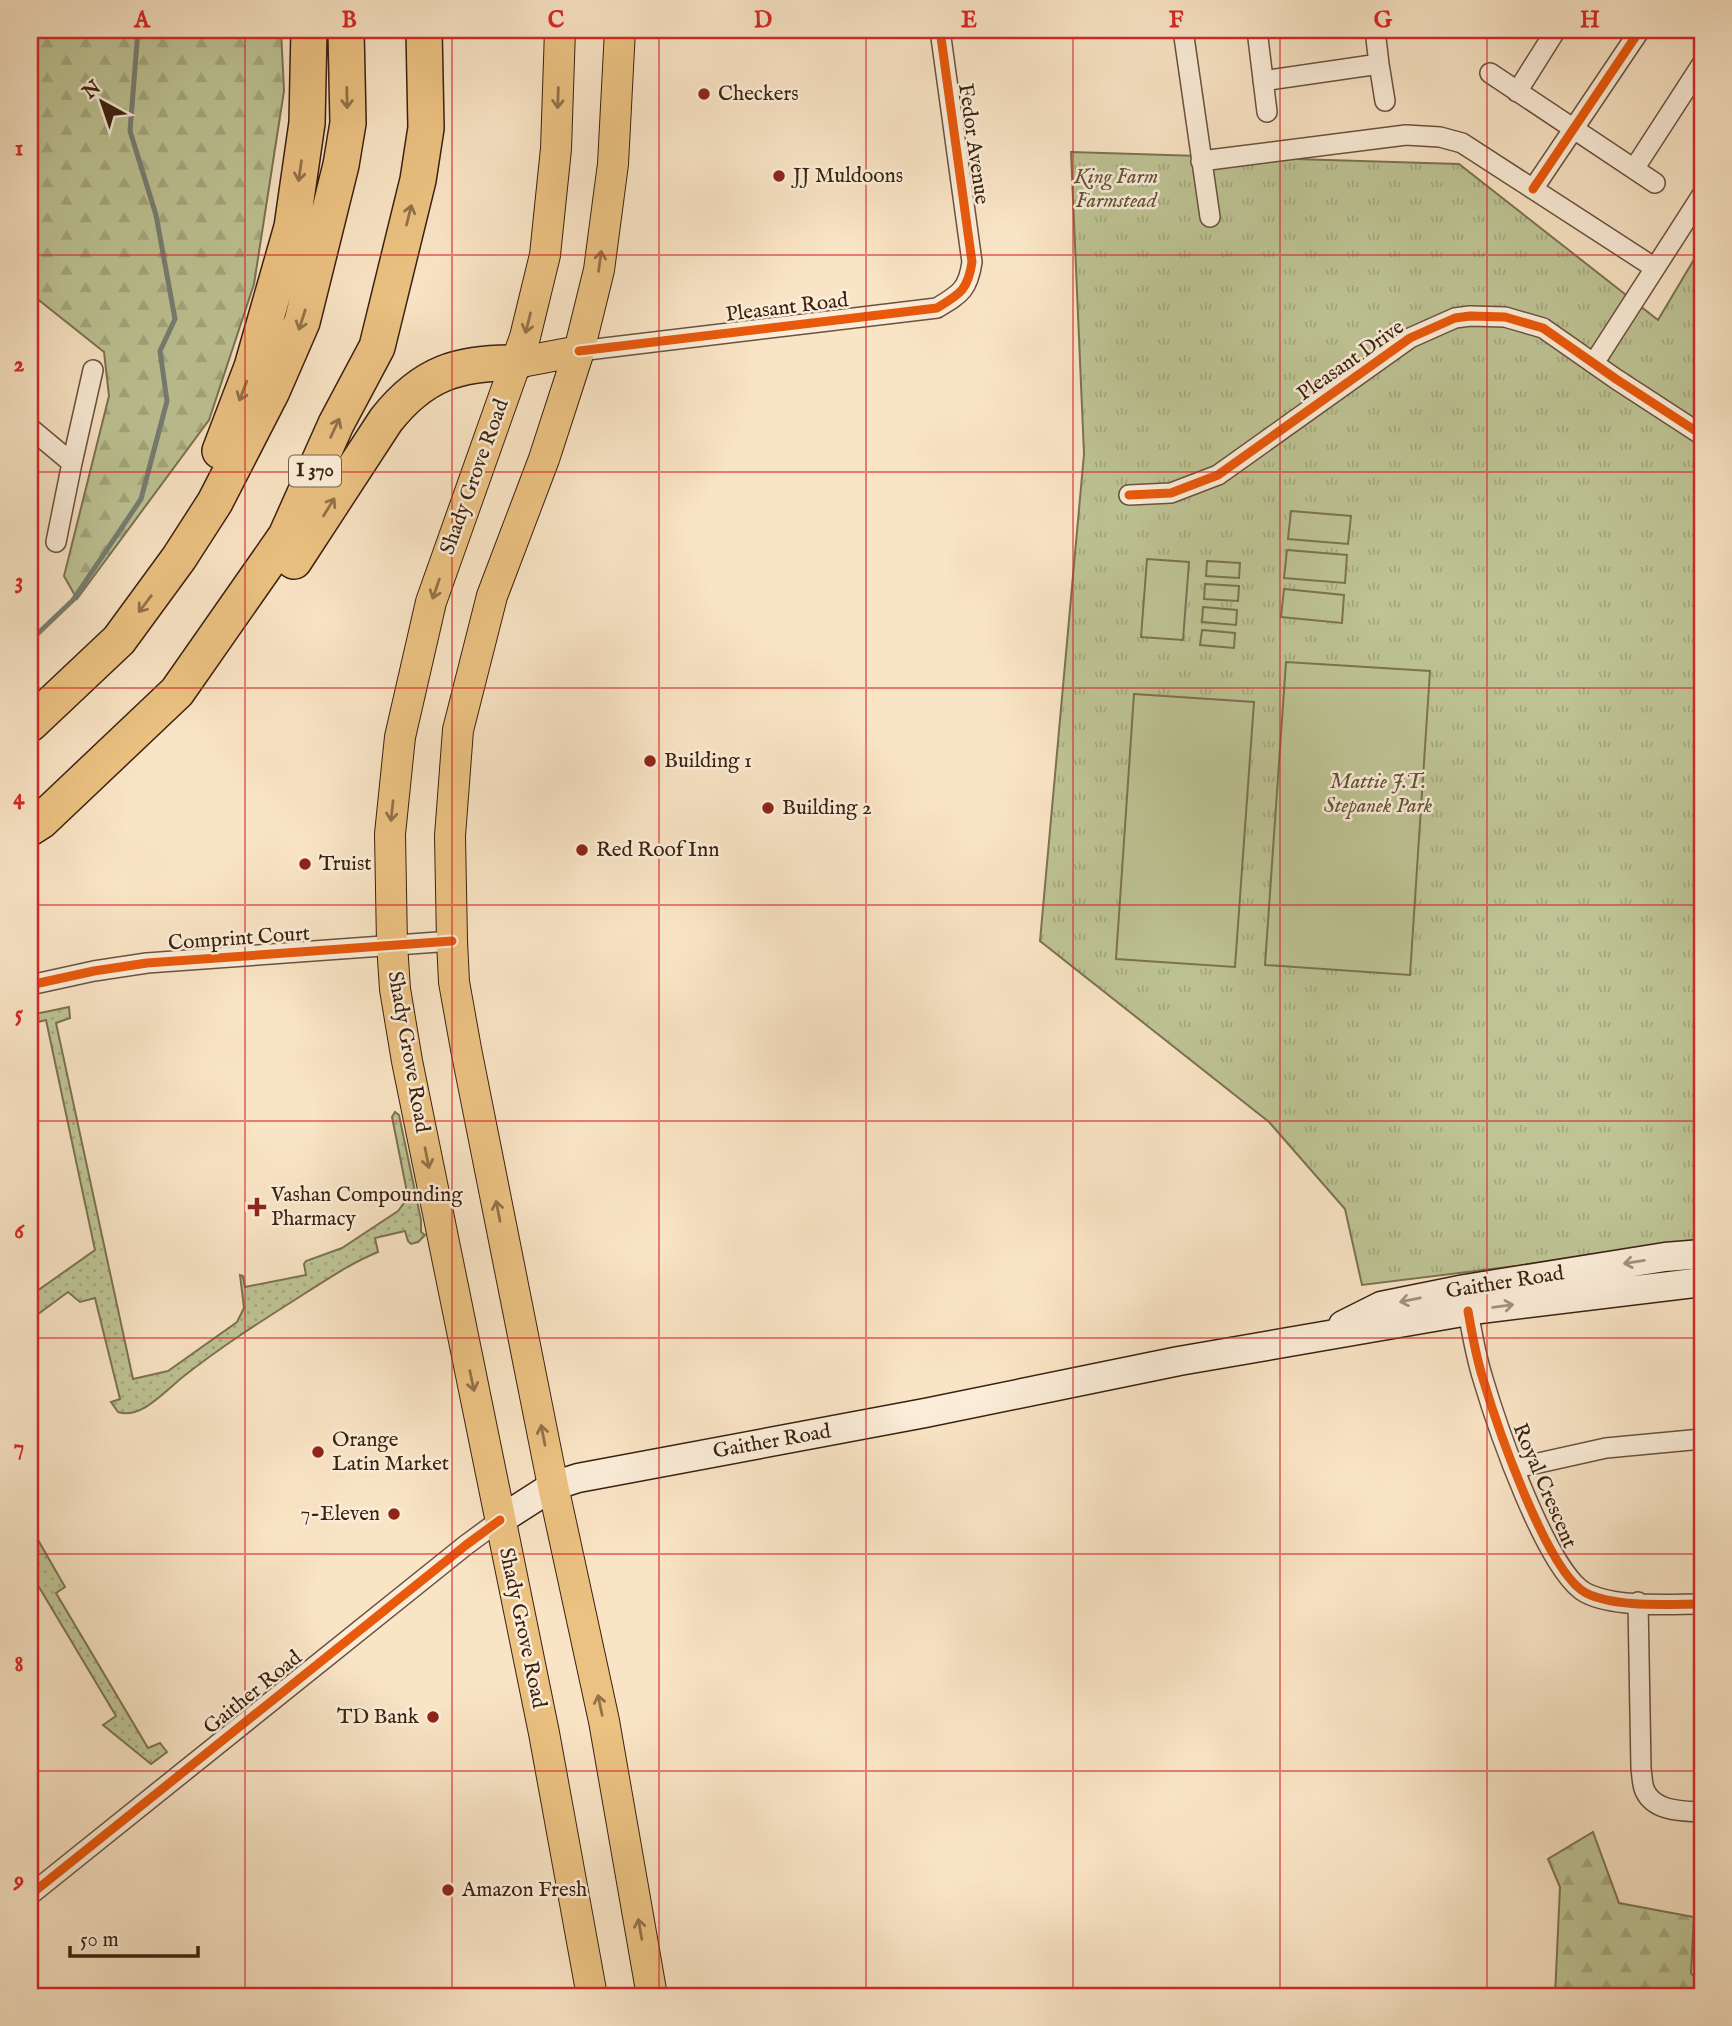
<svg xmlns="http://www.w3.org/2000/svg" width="1732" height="2026" viewBox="0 0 1732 2026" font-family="'IM FELL English',serif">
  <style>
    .grass { fill: url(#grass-dots); stroke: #7c7252; stroke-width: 2 }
    .forest { fill: url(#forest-firs); stroke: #7c7252; stroke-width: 2 }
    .park { fill: url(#park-tufts); stroke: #7c7252; stroke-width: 2 }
    .pitch { fill: #bec495; stroke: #7c7252; stroke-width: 2 }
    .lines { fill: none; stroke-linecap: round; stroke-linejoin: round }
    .stream { stroke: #767f75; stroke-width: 5 }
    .street-casing { stroke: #6a523d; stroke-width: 22 }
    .secondary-casing { stroke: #3a2110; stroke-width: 31 }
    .primary-casing { stroke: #3a2110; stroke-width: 32 }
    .highway-casing { stroke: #3a2110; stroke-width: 38 }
    .street { stroke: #fbedd9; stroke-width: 19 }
    .secondary { stroke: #fbedd9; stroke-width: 28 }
    .primary { stroke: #ecc282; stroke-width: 30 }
    .highway { stroke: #ecc282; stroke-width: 35 }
    .cycleway-casing { stroke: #fbedd9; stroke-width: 13 }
    .cycleway { stroke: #e8590c; stroke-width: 9 }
    .oneway { stroke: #937249 }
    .oneway2 { stroke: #a4917f }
    .grid { fill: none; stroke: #d62828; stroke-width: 2; stroke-opacity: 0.55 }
    .poi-dot { fill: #8f2418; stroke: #fbedd9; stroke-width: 2.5 }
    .labels { text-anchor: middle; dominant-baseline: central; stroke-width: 5; stroke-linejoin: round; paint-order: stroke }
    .shield { fill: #fbedd9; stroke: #745e4c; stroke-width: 2 }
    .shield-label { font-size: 19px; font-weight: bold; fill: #3a2110 }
    .poi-label { font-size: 21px; fill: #3a2110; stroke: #fbedd9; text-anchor: start }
    .street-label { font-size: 21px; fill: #3a2110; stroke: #fbedd9 }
    .park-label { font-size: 21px; font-style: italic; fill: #625238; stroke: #fbedd9 }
    .neatline { fill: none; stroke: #d62828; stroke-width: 2.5 }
    .grid-label { font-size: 23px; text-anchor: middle; font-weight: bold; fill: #d62828 }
  </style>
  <defs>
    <pattern id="grass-dots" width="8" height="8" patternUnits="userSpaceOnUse" patternTransform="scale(1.75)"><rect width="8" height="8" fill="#bec495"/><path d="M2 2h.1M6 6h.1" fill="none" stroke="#a4a87f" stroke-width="1.8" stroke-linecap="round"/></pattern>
    <pattern id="forest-firs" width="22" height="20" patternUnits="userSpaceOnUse" patternTransform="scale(1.75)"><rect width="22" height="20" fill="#bec495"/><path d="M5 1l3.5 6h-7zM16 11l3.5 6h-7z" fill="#a4a87f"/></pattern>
    <pattern id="park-tufts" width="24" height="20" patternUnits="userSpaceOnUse" patternTransform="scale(1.75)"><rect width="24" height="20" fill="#bec495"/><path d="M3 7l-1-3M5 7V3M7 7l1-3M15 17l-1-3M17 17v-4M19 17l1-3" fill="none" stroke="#a4a87f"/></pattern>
  </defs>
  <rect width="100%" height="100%" fill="#f9e4c5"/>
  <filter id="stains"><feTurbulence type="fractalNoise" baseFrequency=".00286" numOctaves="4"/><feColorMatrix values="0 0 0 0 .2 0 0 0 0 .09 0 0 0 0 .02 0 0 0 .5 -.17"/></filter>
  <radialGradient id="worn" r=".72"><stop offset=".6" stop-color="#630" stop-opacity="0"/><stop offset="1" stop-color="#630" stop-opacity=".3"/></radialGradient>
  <path class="grass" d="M 69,1007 L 70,1018 L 56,1023 L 133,1379 L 168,1371 L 237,1322 L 244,1308 L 240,1275 L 243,1276 L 245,1287 L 306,1275 L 304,1264 L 306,1261 L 342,1248 L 398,1211 L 404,1203 L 407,1192 L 392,1117 L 395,1112 L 399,1115 L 421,1220 L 421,1232 L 425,1235 L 418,1242 L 411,1244 L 408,1241 L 405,1231 L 375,1238 L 378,1252 C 351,1263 328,1279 304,1294 C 263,1320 222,1346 184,1376 C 166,1390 141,1420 118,1412 L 111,1402 L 120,1399 L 95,1298 L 80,1302 L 68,1292 L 30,1320 L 30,1296 L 95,1250 L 46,1020 L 30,1024 L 30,1015 Z
    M 30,1526 L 65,1587 L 56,1593 L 148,1748 L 160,1743 L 167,1752 L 151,1764 L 103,1725 L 116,1716 L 30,1572 Z"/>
  <path class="forest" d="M 30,30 L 281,30 L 284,91 L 254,284 L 209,420 L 77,599 L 64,576 L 109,396 L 104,352 L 30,293 Z
    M 1593,1832 L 1619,1903 L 1694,1917 L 1691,1973 L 1702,1987 L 1702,1996 L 1555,1996 L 1560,1887 L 1548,1859 Z"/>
  <path class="park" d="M 1071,152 L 1459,164 L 1658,320 L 1702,246 L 1702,1243 L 1362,1285 L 1345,1209 L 1269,1122 L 1040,941 L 1084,454 Z"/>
  <path class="pitch" d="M 1291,511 L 1351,516 L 1348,544 L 1288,539 Z
    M 1287,550 L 1347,555 L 1345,583 L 1284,578 Z
    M 1147,559 L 1189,562 L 1183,640 L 1141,637 Z
    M 1207,561 L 1240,563 L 1239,578 L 1206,576 Z
    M 1205,584 L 1239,586 L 1238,601 L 1204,599 Z
    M 1284,589 L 1344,595 L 1342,623 L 1281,617 Z
    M 1203,607 L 1237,610 L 1236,625 L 1202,622 Z
    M 1202,630 L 1235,633 L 1234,648 L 1200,645 Z
    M 1286,662 L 1430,671 L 1410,975 L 1265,965 Z
    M 1134,694 L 1254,702 L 1235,967 L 1116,959 Z"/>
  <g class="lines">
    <path class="stream" d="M 30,641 L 73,600 L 141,499 L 167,401 L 160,351 L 175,319 L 156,215 L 130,131 L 138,30"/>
    <g class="street-casing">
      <path id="street" d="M 1183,30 L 1210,217
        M 1257,30 L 1267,112
        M 1379,64 L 1385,101
        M 1490,73 L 1655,183
        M 1263,81 L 1379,64 L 1375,30
        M 1517,92 L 1556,30
        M 1201,161 L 1406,135 L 1440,137 L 1462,143 L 1655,268
        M 1634,169 L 1702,64
        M 1533,189 L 1640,30
        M 579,351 L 937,308 C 960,294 968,290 972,262 L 940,30
        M 1594,363 L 1702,195
        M 30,428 L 72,463 L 56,542
        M 72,463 L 93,370
        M 1129,495 L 1171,493 L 1218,475 L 1410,338 L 1455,318 L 1470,316 L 1505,317 L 1543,328 L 1616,379 L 1702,435
        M 30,985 L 94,971 L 147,963 L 452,941
        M 1468,1311 C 1472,1334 1476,1357 1483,1379 C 1496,1423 1547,1573 1586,1593 C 1616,1608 1669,1604 1702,1604
        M 1516,1468 L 1606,1448 L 1702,1439
        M 1638,1602 L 1641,1768 C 1642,1775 1642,1785 1645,1791 C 1655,1812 1683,1811 1702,1812
        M 30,1895 L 466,1545 L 500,1520"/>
    </g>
    <g class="secondary-casing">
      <path id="secondary" d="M 1343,1325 L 1381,1306 L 1465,1289 L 1665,1257 L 1702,1254
        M 500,1520 L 553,1486 L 578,1478 L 925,1413 L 1179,1361 L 1480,1309 L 1702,1282"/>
    </g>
    <g class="primary-casing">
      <path id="primary" d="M 560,30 L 556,149 L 545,255 L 525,337 L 431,602 L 400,737 L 390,834 L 392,944 L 395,989 L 407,1061 L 544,1733 L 592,1996
        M 620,30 L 613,164 L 599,270 L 579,351 L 569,382 L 544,459 L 492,596 L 458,730 L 450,836 L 452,941 L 454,982 L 466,1049 L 553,1486 L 604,1721 L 652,1996
        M 516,363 L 579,351"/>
    </g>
    <g class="highway-casing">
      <path id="highway" d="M 220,451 L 252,367 L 292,227 L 307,123 L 309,30
        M 294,561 L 386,420 C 423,373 459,362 516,363
        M 30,724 L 119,640 L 179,558 L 215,502 L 272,391 L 302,322 L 341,165 L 348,123 L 346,30
        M 30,828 L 41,821 L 177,692 L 286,536 L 336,424 L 377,347 L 418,180 L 426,128 L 424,30"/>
    </g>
    <use href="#street" class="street"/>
    <use href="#secondary" class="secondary"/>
    <use href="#primary" class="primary"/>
    <use href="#highway" class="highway"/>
    <g class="cycleway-casing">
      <path id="cycleway" d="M 1533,189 L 1640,30
        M 579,351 L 937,308 C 960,294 968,290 972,262 L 940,30
        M 1129,495 L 1171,493 L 1218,475 L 1410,338 L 1455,318 L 1470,316 L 1505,317 L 1543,328 L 1616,379 L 1702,435
        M 30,985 L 94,971 L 147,963 L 452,941
        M 1468,1311 C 1472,1334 1476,1357 1483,1379 C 1496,1423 1547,1573 1586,1593 C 1616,1608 1669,1604 1702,1604
        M 30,1895 L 466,1545 L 500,1520"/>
    </g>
    <use href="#cycleway" class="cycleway"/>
  </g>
  <defs><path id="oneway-shaft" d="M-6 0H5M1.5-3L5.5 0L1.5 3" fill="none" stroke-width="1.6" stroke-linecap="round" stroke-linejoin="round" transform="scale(1.75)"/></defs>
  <g class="oneway">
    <use href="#oneway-shaft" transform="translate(347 98) rotate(89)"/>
    <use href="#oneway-shaft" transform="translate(558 98) rotate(92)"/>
    <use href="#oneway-shaft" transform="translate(300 171) rotate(98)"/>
    <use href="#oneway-shaft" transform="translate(409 215) rotate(-76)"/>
    <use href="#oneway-shaft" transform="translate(600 261) rotate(-82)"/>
    <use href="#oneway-shaft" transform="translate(302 320) rotate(108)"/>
    <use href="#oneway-shaft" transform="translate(528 323) rotate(104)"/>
    <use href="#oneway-shaft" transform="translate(243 391) rotate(111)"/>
    <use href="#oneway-shaft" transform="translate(335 428) rotate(-65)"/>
    <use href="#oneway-shaft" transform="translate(329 507) rotate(-58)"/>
    <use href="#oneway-shaft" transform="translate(436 589) rotate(109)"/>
    <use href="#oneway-shaft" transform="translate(145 604) rotate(127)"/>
    <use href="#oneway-shaft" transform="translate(392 811) rotate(96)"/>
    <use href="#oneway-shaft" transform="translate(427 1158) rotate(79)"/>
    <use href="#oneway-shaft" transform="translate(498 1211) rotate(-101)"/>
    <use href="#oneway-shaft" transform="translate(472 1381) rotate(78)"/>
    <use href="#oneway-shaft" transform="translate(543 1435) rotate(-101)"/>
    <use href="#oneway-shaft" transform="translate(600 1705) rotate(-102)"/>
    <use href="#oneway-shaft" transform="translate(640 1929) rotate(-100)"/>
  </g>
  <g class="oneway2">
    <use href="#oneway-shaft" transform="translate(1634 1262) rotate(171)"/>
    <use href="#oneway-shaft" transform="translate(1410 1300) rotate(169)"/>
    <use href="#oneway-shaft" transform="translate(1503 1306) rotate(-7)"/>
  </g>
  <path class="grid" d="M 245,30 L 245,1996M 452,30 L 452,1996M 659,30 L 659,1996M 866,30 L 866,1996M 1073,30 L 1073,1996M 1280,30 L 1280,1996M 1487,30 L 1487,1996M 30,255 L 1702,255M 30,472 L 1702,472M 30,688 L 1702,688M 30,905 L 1702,905M 30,1121 L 1702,1121M 30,1338 L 1702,1338M 30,1554 L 1702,1554M 30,1771 L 1702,1771"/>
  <g class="poi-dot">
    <circle cx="704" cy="94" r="7"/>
    <circle cx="779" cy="176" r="7"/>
    <circle cx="650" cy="761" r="7"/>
    <circle cx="768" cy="808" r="7"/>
    <circle cx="582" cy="850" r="7"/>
    <circle cx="305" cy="864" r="7"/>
    <path d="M253.5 1196.5h7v7h7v7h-7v7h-7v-7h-7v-7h7z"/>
    <circle cx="318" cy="1452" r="7"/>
    <circle cx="394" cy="1514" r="7"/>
    <circle cx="433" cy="1717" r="7"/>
    <circle cx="448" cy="1890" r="7"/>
  </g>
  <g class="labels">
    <rect class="shield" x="289" y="455.5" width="52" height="31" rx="5"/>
    <g class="shield-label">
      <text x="315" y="471">I 370</text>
    </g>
    <g class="poi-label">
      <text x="718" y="94">Checkers</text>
      <text x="793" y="176">JJ Muldoons</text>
      <text x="664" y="761">Building 1</text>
      <text x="782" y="808">Building 2</text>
      <text x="596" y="850">Red Roof Inn</text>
      <text x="319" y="864">Truist</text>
      <text x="271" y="1195">Vashan Compounding<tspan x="271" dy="24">Pharmacy</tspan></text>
      <text x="332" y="1440">Orange<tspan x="332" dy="24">Latin Market</tspan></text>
      <text x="380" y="1514" text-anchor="end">7-Eleven</text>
      <text x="419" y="1717" text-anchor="end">TD Bank</text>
      <text x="462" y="1890">Amazon Fresh</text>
    </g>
    <g class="street-label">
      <text transform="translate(973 144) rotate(82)">Fedor Avenue</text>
      <text transform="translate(787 308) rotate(-7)">Pleasant Road</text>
      <text transform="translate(1351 361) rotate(-35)">Pleasant Drive</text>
      <text transform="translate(475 477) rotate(-70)">Shady Grove Road</text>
      <text transform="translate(239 939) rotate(-4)">Comprint Court</text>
      <text transform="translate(408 1052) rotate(80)">Shady Grove Road</text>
      <text transform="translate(1505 1283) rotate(-9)">Gaither Road</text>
      <text transform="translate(772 1442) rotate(-10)">Gaither Road</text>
      <text transform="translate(1544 1486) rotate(67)">Royal Crescent</text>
      <text transform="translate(522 1628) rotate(78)">Shady Grove Road</text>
      <text transform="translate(253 1693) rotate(-39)">Gaither Road</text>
    </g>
    <g class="park-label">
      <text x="1116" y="177">King Farm<tspan x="1116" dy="24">Farmstead</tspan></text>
      <text x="1378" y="782">Mattie J.T.<tspan x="1378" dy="24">Stepanek Park</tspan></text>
    </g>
  </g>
  <rect width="1732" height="2026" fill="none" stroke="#f9e4c5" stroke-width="77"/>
  <g transform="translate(102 102) rotate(320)" stroke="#fbedd9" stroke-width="5" paint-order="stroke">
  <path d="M0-5L12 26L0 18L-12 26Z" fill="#3a2110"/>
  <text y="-10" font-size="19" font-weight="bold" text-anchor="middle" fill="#3a2110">N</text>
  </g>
  <path d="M70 1946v10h128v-10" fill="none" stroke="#3a2110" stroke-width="3.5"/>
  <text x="80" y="1946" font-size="21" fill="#3a2110" stroke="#fbedd9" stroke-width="5" paint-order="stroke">50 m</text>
  <rect x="38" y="38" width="1656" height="1950" class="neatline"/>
  <g class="grid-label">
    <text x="142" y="27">A</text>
    <text x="349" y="27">B</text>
    <text x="556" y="27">C</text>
    <text x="763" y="27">D</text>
    <text x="969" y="27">E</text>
    <text x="1176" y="27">F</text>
    <text x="1383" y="27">G</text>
    <text x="1590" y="27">H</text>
    <text x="19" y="155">1</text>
    <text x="19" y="371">2</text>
    <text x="19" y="588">3</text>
    <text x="19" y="804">4</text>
    <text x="19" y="1021">5</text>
    <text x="19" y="1238">6</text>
    <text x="19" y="1454">7</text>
    <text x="19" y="1671">8</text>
    <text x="19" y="1887">9</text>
  </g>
  <rect width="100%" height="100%" filter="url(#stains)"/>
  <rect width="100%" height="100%" fill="url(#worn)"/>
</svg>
